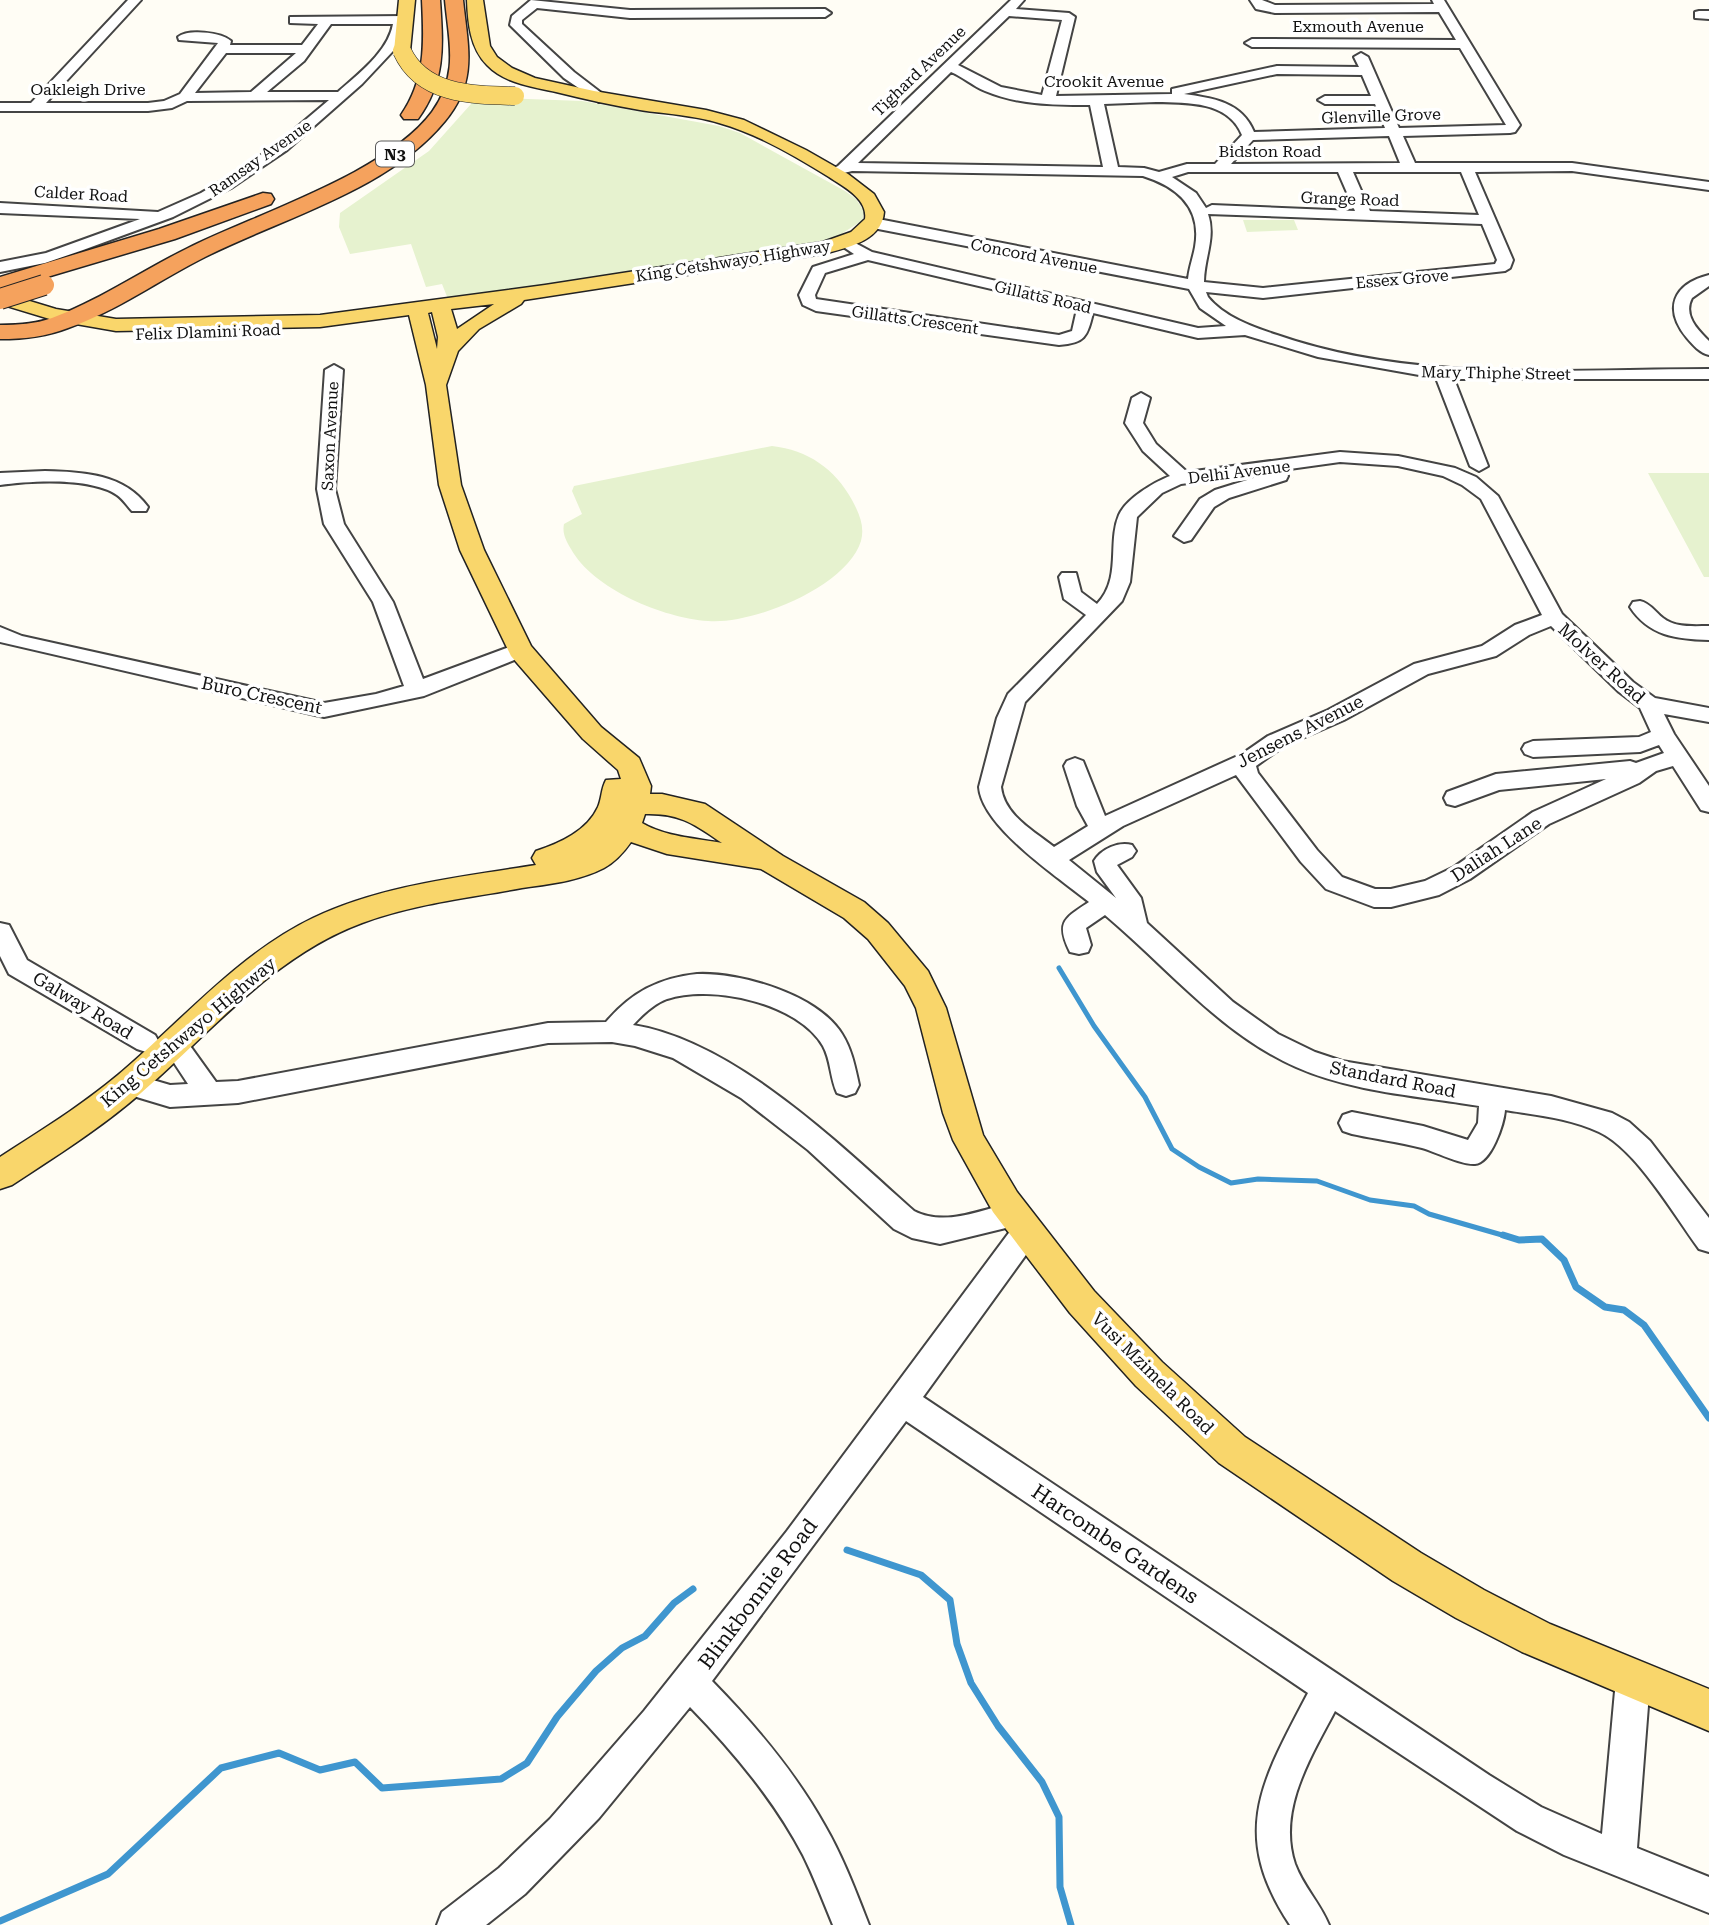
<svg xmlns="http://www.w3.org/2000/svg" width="1709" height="1925" viewBox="0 0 1709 1925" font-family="'Roboto Serif',serif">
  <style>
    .pitch { fill: #e6f2cf }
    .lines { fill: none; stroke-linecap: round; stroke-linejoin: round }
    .stream-far1 { stroke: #3f96cf; stroke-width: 5 }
    .stream { stroke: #3f96cf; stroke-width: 7 }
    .minor-casing { stroke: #444; stroke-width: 4 }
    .major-casing { stroke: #222; stroke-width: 3 }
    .highway-casing { stroke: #222; stroke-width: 3 }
    .minor { fill: #fff; fill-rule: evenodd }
    .major { fill: #f9d66b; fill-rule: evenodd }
    .highway { fill: #f5a25d; fill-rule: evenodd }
    .major-bridge-casing { stroke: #222; stroke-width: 19; stroke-linecap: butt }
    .highway-bridge-casing { stroke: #222; stroke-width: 22; stroke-linecap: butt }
    .major-bridge { stroke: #f9d66b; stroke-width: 18 }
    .highway-bridge { stroke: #f5a25d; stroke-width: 20 }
    .labels { text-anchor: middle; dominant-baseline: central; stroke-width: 7; stroke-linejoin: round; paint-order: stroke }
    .far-street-label { font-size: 16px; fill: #111; stroke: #fff }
    .shield { fill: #fff; stroke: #585858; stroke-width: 2 }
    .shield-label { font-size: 16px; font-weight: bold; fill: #111 }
    .street-label { font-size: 18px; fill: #111; stroke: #fff }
    .near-street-label { font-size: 21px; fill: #111; stroke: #fff }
  </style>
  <rect width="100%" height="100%" fill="#fffdf5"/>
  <path class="pitch" d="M 471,97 L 582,101 L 719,126 L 740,133 L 845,191 L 856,199 L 864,211 L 863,220 L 835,238 L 810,245 L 448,299 L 442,284 L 426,287 L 411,244 L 350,254 L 339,227 L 340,213 L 429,151 L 471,104 Z
    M 1243,220 L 1294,220 L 1298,230 L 1247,232 Z
    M 772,446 C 808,450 835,469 852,500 C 859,513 865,526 861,541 C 847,587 752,625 708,621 C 663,618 593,589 571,549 C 566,541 562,533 564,524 L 582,514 L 572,491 L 574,486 Z
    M 1648,473 L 1709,473 L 1709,577 L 1704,577 Z"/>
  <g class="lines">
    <path class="stream-far1" d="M 1059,968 L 1094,1026 L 1145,1097 L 1172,1149 L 1199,1167 L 1231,1183 L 1258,1179 L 1317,1181 L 1370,1200 L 1414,1206 L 1429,1214 L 1509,1237"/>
    <path class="stream" d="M 1503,1235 L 1519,1240 L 1542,1239 L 1564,1260 L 1576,1287 L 1605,1307 L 1624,1310 L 1644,1325 L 1709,1418
      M 847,1550 L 921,1575 L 950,1600 L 957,1644 L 971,1683 L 998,1726 L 1042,1782 L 1059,1817 L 1060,1887 L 1071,1925
      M 0,1921 L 108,1874 L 221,1768 L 279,1753 L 320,1770 L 355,1762 L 382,1788 L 501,1779 L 527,1763 L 557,1717 L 596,1671 L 622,1648 L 645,1636 L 674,1603 L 693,1589"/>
    <g class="minor-casing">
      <path id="minor" d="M 128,0 L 141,0 L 46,103 L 148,103 L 164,101 L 180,94 L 218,43 L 179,40 L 178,37 C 188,29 221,32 231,41 L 230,45 L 302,45 L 318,24 L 290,23 L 290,17 L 404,16 L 410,20 L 406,23 L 393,51 L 362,84 L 287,150 L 231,188 L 173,217 L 83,250 L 45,263 L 0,272 L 0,262 L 46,253 L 140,219 L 0,213 L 0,203 L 158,212 L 201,193 L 240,170 L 277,144 L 329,100 L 187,101 L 172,108 L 148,111 L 0,111 L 0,103 L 31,103 ZM 331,24 L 393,24 C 388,52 358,74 338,92 L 267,92 L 304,61 ZM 226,53 L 296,53 L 251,92 L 195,93 Z
        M 531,0 L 630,10 L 825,9 L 831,13 L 825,17 L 630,18 L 537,8 L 522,20 L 522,24 L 574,72 L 604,95 L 606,98 L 599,102 L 564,78 L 510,25 L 512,16 Z
        M 1011,0 L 1024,0 L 1016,9 L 1069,13 L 1075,17 L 1056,96 L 1172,94 L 1172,89 L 1277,66 L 1359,67 L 1354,57 L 1361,53 L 1368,57 L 1399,128 L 1506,125 L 1460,48 L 1252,47 L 1245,43 L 1252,39 L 1456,40 L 1439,12 L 1275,13 L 1256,9 L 1250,0 L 1262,0 L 1275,5 L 1434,4 L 1432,0 L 1444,0 L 1520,125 L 1515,132 L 1510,133 L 1403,136 L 1415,163 L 1572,163 L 1709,182 L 1709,190 L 1572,171 L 1475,172 L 1513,260 L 1510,268 L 1505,271 L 1263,298 L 1206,292 L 1208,297 C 1224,317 1253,327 1277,335 C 1415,383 1565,369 1709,369 L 1709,379 L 1454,379 L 1488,466 L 1479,471 L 1470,466 L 1436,378 L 1318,357 L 1245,335 L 1198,338 L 1093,313 C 1087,337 1085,343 1059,345 L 816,311 L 803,305 L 799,295 L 813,267 L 854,254 L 836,242 L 844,237 L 872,252 L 1198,328 L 1226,326 L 1200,308 L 1189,289 L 873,228 L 865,223 L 873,218 L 1188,279 C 1189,268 1193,258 1195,247 C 1202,208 1178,187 1143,176 L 852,171 L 832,176 L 825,172 L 838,166 ZM 1009,16 L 1062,20 L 1042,95 L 1001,87 L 958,65 ZM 951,72 C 963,77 973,86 985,91 C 1018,105 1055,105 1090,105 L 1103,167 L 858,163 ZM 1277,74 L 1362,75 L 1371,96 L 1325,96 L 1318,100 L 1325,104 L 1375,104 L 1385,128 L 1254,132 C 1242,102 1213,98 1184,94 ZM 1156,102 C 1189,103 1228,101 1242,135 L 1215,164 L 1187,164 L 1159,172 L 1144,168 L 1118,167 L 1104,104 ZM 1389,136 L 1400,163 L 1231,164 L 1253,140 ZM 1188,172 L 1338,172 L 1355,211 L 1212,205 L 1206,208 L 1196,193 L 1172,177 ZM 1353,172 L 1461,172 L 1479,215 L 1370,211 ZM 1208,214 L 1482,224 L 1497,260 L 1495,264 L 1263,288 L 1204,282 C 1204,258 1216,238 1208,214 ZM 868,260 L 1077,309 L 1072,331 L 1059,335 L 816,299 L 815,295 L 825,273 Z
        M 1699,11 L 1709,11 L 1709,19 L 1695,18 L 1695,12 Z
        M 1709,275 L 1709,286 L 1692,298 C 1683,315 1697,329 1709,341 L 1709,355 C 1700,353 1693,345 1687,338 C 1663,309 1673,284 1709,275 Z
        M 334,365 L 343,370 L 335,489 L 344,524 L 393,602 L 423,679 L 520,643 L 527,645 L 530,650 L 527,655 L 424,696 L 324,717 L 0,642 L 0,627 L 22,636 L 324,703 L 376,694 L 404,686 L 373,602 L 324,524 L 317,489 L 325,370 Z
        M 1141,393 L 1150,398 L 1143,423 L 1156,444 L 1187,472 L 1340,452 L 1398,456 L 1455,468 L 1476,477 L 1498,496 L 1562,614 L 1633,682 L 1655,698 L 1709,708 L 1709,722 L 1664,714 L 1674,734 L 1709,786 L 1709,812 L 1701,810 L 1673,766 L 1656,771 L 1639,783 L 1549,824 L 1470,879 L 1439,895 L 1391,907 L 1374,907 L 1326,889 L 1301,862 L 1236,775 L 1123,826 L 1069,860 L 1116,898 L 1097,872 L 1094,861 C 1101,849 1119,841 1132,845 L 1136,851 L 1132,857 L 1117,865 L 1141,898 L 1147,923 L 1233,1002 L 1278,1034 L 1315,1052 L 1342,1061 L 1551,1096 L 1612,1113 L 1629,1122 L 1650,1141 L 1709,1218 L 1709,1252 L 1699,1249 C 1674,1215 1636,1149 1599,1132 C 1570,1118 1535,1115 1505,1110 C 1504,1124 1491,1163 1475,1164 C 1461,1165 1436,1152 1422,1148 C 1399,1142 1375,1139 1352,1134 L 1343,1131 L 1339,1123 L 1343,1115 L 1352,1112 L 1423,1126 L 1468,1140 L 1478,1123 L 1479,1106 C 1419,1096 1352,1092 1296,1067 C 1221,1034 1167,967 1105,915 L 1086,928 L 1091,945 L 1088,952 L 1079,954 L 1070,952 C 1055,922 1065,918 1089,902 C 1058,877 982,827 979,787 L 997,718 L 1008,694 L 1086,615 L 1064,599 L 1059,577 L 1062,573 L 1076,573 L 1081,592 L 1097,604 C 1122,578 1107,543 1119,515 C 1126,499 1154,482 1170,476 L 1143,451 L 1125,423 L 1132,398 ZM 1340,462 L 1398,466 L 1443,476 L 1462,485 L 1481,499 L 1542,615 L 1515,625 L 1482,646 L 1414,664 L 1328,710 L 1268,736 L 1242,754 L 1105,816 L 1083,761 L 1075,758 L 1067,761 L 1064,766 L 1077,806 L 1088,826 L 1054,847 C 1034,831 1004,815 1001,787 L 1025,702 L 1122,601 L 1130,582 L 1137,517 L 1162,493 L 1181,484 ZM 1551,626 L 1619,692 L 1640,708 L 1651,732 L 1639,737 L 1533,741 L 1525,744 L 1522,749 L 1525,754 L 1533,757 L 1640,752 L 1659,745 L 1664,753 L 1636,763 L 1630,761 L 1496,774 L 1447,792 L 1444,798 L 1447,804 L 1455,806 L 1499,790 L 1606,779 L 1533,812 L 1454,867 L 1425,881 L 1391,889 L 1375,889 L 1342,877 L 1317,850 L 1258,773 L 1256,766 L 1284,746 L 1344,720 L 1428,674 L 1496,656 L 1529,635 Z
        M 1279,470 L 1286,472 L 1288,476 L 1286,480 L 1229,498 L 1214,507 L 1191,540 L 1184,542 L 1174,536 L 1200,499 L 1215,490 Z
        M 45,471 C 84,472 124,474 148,507 L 146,511 L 132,511 C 127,506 123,499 117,495 C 90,477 31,481 0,485 L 0,473 Z
        M 1640,601 C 1650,603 1655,612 1663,618 C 1676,628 1693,626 1709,626 L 1709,640 C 1676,639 1649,636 1630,607 L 1633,602 Z
        M 0,923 L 9,925 L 27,960 L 155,1035 L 159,1042 L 155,1049 L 146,1052 L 137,1049 L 9,974 L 0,956 Z
        M 697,974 C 741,972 818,995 842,1034 C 852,1050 855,1067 859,1085 L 855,1093 L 846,1096 L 837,1093 C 830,1078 831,1060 823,1046 C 798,1003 712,984 667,999 C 654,1004 643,1014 633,1025 C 734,1041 840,1145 914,1211 C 945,1227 981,1210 1013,1202 L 1023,1205 L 1027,1214 L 1024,1221 L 1036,1223 L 1040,1232 L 1036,1241 L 923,1397 L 1489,1775 L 1541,1807 L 1602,1834 L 1616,1680 L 1621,1668 L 1633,1663 L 1645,1668 L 1650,1680 L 1637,1848 L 1709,1877 L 1709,1913 L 1564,1855 L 1517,1831 L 1335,1711 C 1311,1757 1277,1810 1295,1864 C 1303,1886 1320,1903 1329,1925 L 1290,1925 C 1229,1833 1262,1781 1308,1693 L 906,1421 L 712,1681 C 755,1725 795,1772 825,1826 C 843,1857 856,1892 869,1925 L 833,1925 C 823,1901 814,1877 803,1855 C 774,1800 733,1751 690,1707 L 599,1818 L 525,1894 L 486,1925 L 437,1925 L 442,1912 L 499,1868 L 550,1819 L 644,1711 L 787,1531 L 1014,1226 L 940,1244 L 912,1238 L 894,1229 L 808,1150 L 741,1098 L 673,1058 L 635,1046 L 612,1042 L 548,1043 L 238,1103 L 170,1107 L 120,1092 L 116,1084 L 120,1076 L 129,1073 L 170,1085 L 188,1084 L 161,1043 L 165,1036 L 174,1033 L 183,1036 L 216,1082 L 238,1081 L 548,1023 L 606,1022 C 631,993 658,978 697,974 Z"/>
    </g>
    <g class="major-casing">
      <path id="major" d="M 399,0 L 415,0 L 410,51 L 402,56 L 394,51 Z
        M 467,0 L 483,0 L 490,46 L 497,57 L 512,68 L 535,78 L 594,91 L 706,110 L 744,120 L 806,150 L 848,174 L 874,194 L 884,212 C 882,241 846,248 823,254 L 524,300 L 521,304 L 479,329 L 458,351 L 446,385 L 461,485 L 484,550 L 531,646 L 601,727 L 639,758 L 651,786 L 650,794 L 662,794 L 705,804 L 783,856 L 864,902 L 888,923 L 928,971 L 946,1008 L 983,1135 L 1017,1192 L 1094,1291 L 1162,1362 L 1245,1437 L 1421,1553 L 1484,1590 L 1550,1624 L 1709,1689 L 1709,1731 L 1522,1652 L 1456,1618 L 1393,1581 L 1219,1463 L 1136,1386 L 1070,1313 L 993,1212 L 953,1140 L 943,1113 L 916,1008 L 905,986 L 868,939 L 844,918 L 761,869 L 667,854 L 631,842 C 624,852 615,862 604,868 C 579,881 550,884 522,888 C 469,898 413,904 362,923 C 273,956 211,1032 141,1093 C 101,1128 56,1156 12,1185 L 0,1189 L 0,1157 C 40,1131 81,1106 118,1075 C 181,1022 238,954 313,918 C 382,885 462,877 536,865 L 532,858 L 536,851 C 560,843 587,831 598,807 C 602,798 601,789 606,780 L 621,779 L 618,770 L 583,739 L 511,656 L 460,550 L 439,485 L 426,385 L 409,315 L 320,327 L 116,331 L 53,320 L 0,304 L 0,292 L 56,309 L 116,319 L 320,315 L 545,285 L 823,242 L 851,232 L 865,219 C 868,199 844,187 829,177 C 795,156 758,134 719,123 C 693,115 666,114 640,110 C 611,105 584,99 556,92 C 532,87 504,83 487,65 C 470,48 468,23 467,0 ZM 494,304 L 457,329 L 451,309 ZM 432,312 L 438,337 L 437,349 L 428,313 ZM 645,814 C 680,813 694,824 722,843 C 695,838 666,837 642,823 Z"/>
    </g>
    <g class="highway-casing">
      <path id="highway" d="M 422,0 L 440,0 C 443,46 446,80 418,119 L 404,119 L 401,115 C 426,79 424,42 422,0 Z
        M 445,0 L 463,0 C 468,48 478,81 445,121 C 389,190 282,218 205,257 C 159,280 117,311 68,328 C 45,337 24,339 0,339 L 0,325 C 18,325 35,324 52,318 C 100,300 143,270 188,248 C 256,214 387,173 432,112 C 459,74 449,43 445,0 Z
        M 263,193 L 271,194 L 274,199 L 271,204 L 175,239 L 0,291 L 0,277 L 159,229 Z"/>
    </g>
    <use href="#minor" class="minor"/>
    <use href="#major" class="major"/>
    <use href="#highway" class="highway"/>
    <g class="major-bridge-casing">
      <path id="major-bridge" d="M 402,51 C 422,95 472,95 515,96"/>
    </g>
    <g class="highway-bridge-casing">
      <path id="highway-bridge" d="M 0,299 L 44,285"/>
    </g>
    <use href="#major-bridge" class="major-bridge"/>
    <use href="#highway-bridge" class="highway-bridge"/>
  </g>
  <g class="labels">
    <g class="far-street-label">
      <text x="1358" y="26">Exmouth Avenue</text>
      <text transform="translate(919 71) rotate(-44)">Tighard Avenue</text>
      <text x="1104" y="81">Crookit Avenue</text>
      <text x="88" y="89">Oakleigh Drive</text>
      <text transform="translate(1381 116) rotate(-2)">Glenville Grove</text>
      <text x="1270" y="151">Bidston Road</text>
      <text transform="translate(260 158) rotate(-35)">Ramsay Avenue</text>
      <text transform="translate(81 194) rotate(3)">Calder Road</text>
      <text transform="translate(1350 199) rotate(2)">Grange Road</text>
      <text transform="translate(1034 256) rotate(11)">Concord Avenue</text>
      <text transform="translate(733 261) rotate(-9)">King Cetshwayo Highway</text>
      <text transform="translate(1402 279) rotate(-5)">Essex Grove</text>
      <text transform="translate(1043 297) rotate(13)">Gillatts Road</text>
      <text transform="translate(915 320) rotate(8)">Gillatts Crescent</text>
      <text transform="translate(208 332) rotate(-2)">Felix Dlamini Road</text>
      <text transform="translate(1496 373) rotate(1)">Mary Thiphe Street</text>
      <text transform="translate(330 436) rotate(-87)">Saxon Avenue</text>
      <text transform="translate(1239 472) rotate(-7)">Delhi Avenue</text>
    </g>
    <rect class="shield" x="376" y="141.5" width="38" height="25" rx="5"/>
    <g class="shield-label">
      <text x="395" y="154">N3</text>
    </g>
    <g class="street-label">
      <text transform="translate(1602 663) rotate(42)">Molver Road</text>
      <text transform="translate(262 695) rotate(12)">Buro Crescent</text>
      <text transform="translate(1300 731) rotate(-27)">Jensens Avenue</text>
      <text transform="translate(1496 849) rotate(-33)">Daliah Lane</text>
      <text transform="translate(83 1005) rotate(31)">Galway Road</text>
      <text transform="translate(188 1032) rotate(-40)">King Cetshwayo Highway</text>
      <text transform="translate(1393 1079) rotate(11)">Standard Road</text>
      <text transform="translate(1153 1373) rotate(45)">Vusi Mzimela Road</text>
    </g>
    <g class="near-street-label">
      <text transform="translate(1115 1544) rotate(34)">Harcombe Gardens</text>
      <text transform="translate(758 1594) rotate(-53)">Blinkbonnie Road</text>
    </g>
  </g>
</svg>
